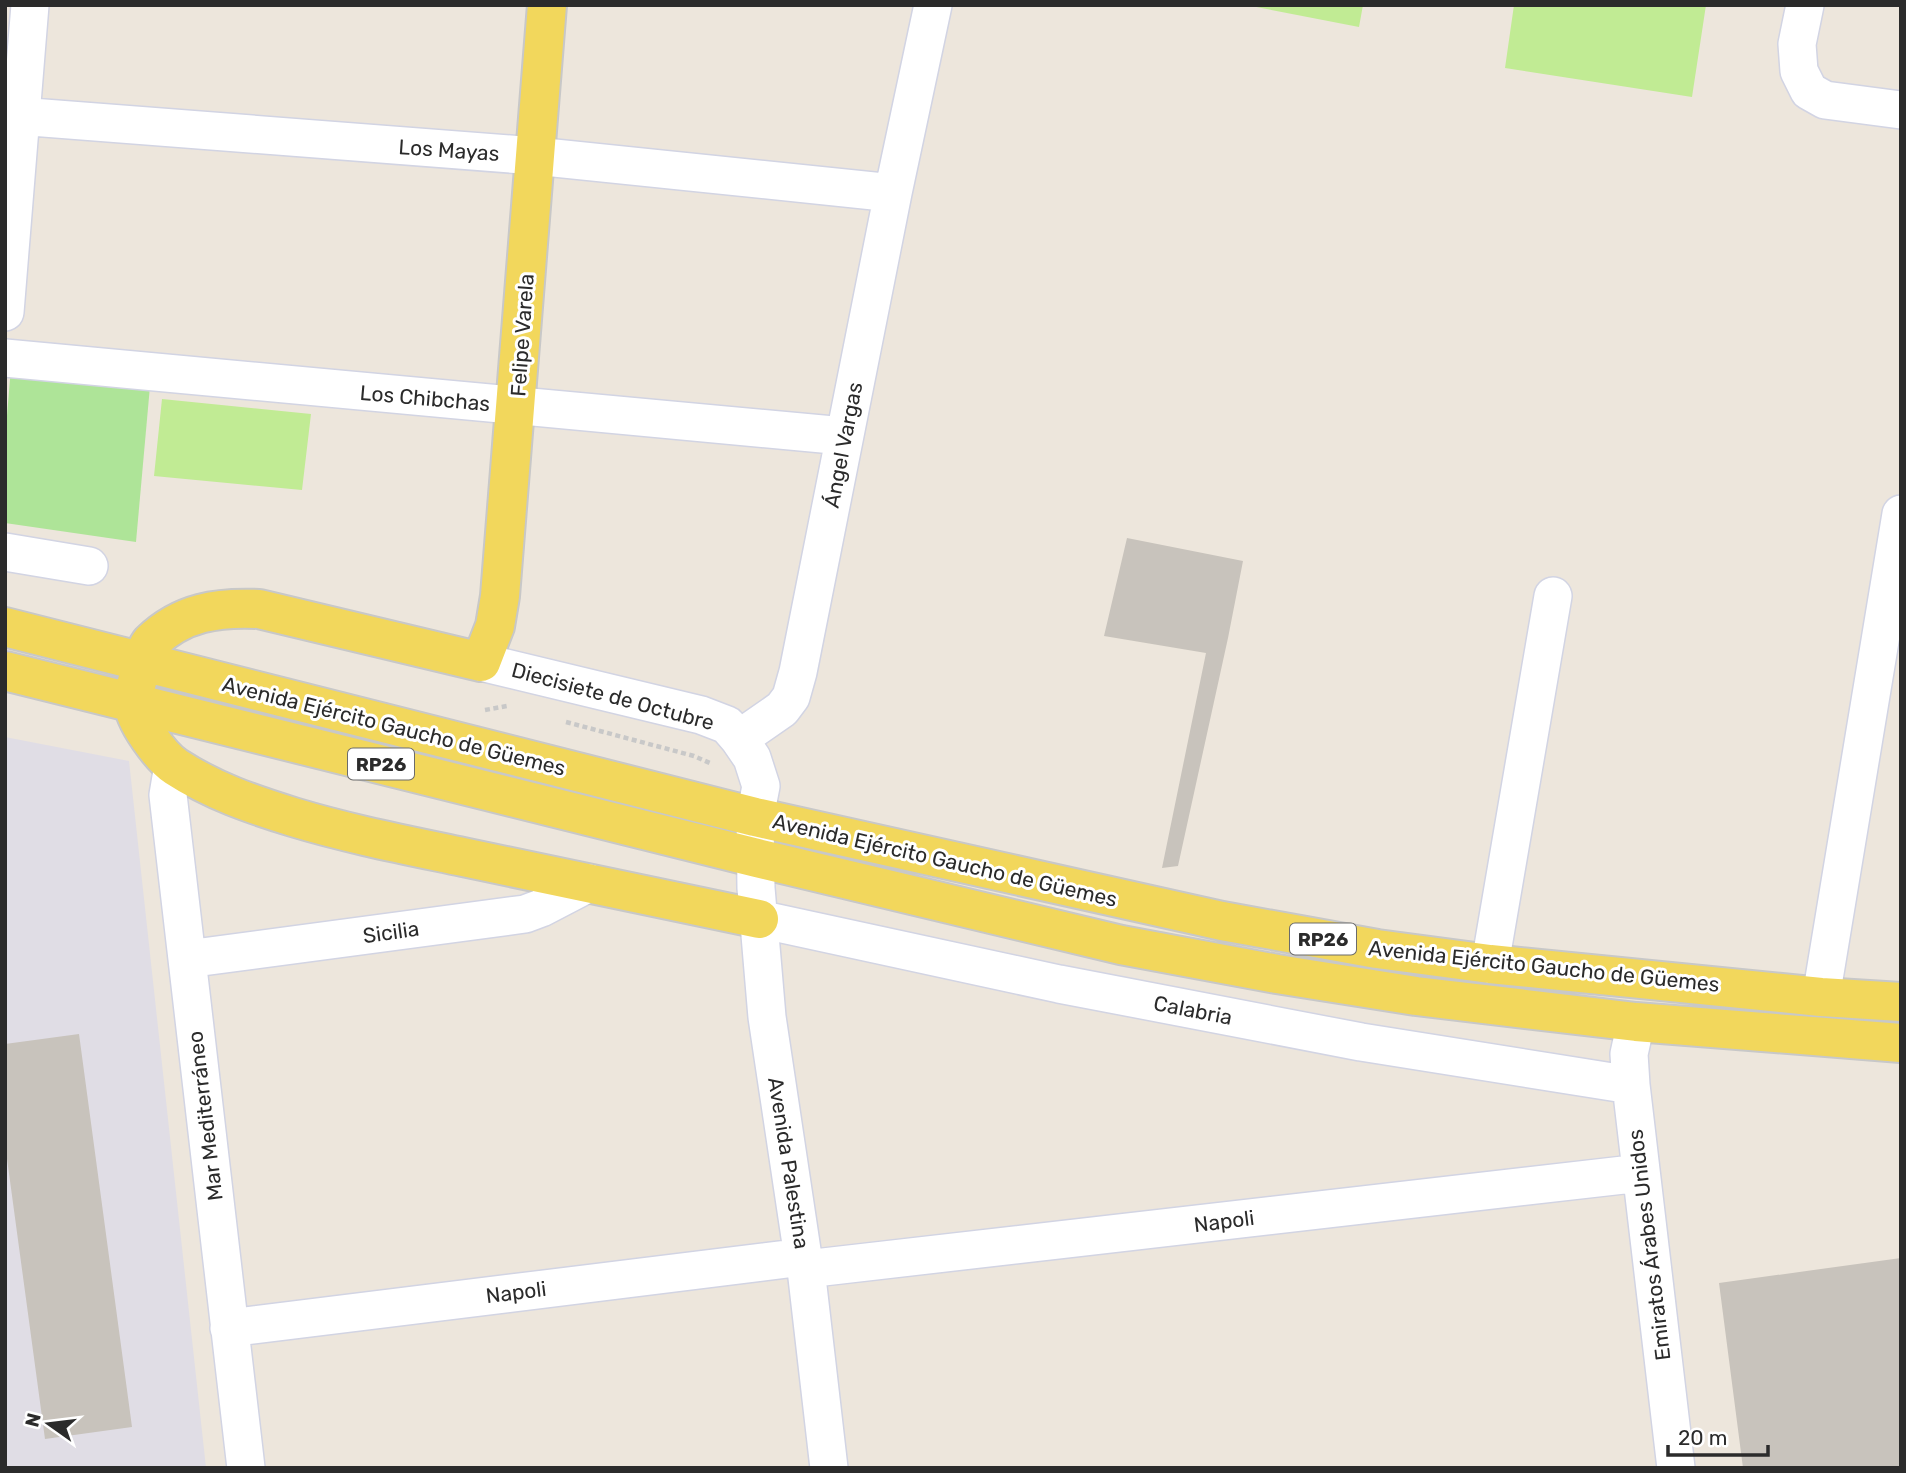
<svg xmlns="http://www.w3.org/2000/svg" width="1906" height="1473" viewBox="0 0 1906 1473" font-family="Rubik,sans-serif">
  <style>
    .industrial { fill: #e0dde5 }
    .green { fill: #aee498 }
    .pitch { fill: #c1eb94 }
    .building { fill: #c8c3bc }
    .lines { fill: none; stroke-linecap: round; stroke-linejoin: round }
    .minor-casing { stroke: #d2d4e3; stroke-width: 40 }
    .major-casing { stroke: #c8c8c8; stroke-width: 42 }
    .path { stroke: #c8c8c8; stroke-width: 4.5; stroke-dasharray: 5 3.5; stroke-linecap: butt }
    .minor { stroke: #fff; stroke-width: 37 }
    .major { stroke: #f2d75c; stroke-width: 38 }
    .labels { text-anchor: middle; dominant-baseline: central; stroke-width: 6; stroke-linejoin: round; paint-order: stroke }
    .shield { fill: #fff; stroke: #6b6b6b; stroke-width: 2 }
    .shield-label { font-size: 19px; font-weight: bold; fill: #2b2b2b }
    .street-label { font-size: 21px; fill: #2b2b2b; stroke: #fff }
  </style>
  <rect width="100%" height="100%" fill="#ede6dc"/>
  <path class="industrial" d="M 5,737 L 129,761 L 206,1468 L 5,1468 Z"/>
  <path class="green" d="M 11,367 L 150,386 L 136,542 L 5,523 L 5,440 Z"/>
  <path class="pitch" d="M 1246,5 L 1363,5 L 1359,27 Z
    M 1514,5 L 1706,5 L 1692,97 L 1505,68 Z
    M 162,399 L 311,414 L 302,490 L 154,476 Z"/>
  <path class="building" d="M 1127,538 L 1243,561 L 1228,638 L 1178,866 L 1162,868 L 1206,653 L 1104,636 Z
    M 79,1034 L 132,1427 L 45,1439 L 5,1144 L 5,1044 Z
    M 1901,1258 L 1901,1468 L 1743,1468 L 1719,1283 Z"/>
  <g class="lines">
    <g class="minor-casing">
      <path id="minor" d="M 1805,5 L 1797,44 L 1799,71 L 1809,91 L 1825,100 L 1901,110
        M 5,115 L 535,156 L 893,193
        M 5,312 L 30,5
        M 5,358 L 844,436
        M 5,552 L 89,566
        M 481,662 L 701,715 L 727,725 L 739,739 L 752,758 L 761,786 L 755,817 L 756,888 L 767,1017 L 803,1257 L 806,1269 L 829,1468
        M 739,739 L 782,709 L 791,697 L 798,672 L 893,193 L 933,5
        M 173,765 L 168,795 L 246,1468
        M 759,919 L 1059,984 L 1361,1042 L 1631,1085
        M 187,959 L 525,914 L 541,908 L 589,883
        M 1490,964 L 1553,596
        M 1821,997 L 1901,514
        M 1636,1022 L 1629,1054 L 1631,1085 L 1676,1468
        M 806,1269 L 1641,1173
        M 229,1328 L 803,1257"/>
    </g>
    <g class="major-casing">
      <path id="major" d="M 547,5 L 500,596 L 495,626 L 481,662 L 259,609 C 218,607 182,612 151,642 C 145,649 142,661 140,671 C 138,680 133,692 133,702 C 134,721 161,757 176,767 C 213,791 251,804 293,817 C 349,834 406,845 463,857 C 561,878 660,898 759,919
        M 5,627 L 755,817 L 1222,921 L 1377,949 L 1490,964 L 1821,997 L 1901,1002
        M 5,671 L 757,858 L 1121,945 L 1277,974 L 1416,996 L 1636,1022 L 1901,1043"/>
    </g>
    <path class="path" d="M 485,710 L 507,706
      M 566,722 L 694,756 L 712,764"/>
    <use href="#minor" class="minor"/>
    <use href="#major" class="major"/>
  </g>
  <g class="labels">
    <g class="shield">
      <rect x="348" y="748.5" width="66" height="31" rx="5"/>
      <rect x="1290" y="923.5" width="66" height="31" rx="5"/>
    </g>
    <g class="shield-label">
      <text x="381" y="764">RP26</text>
      <text x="1323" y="939">RP26</text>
    </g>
    <g class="street-label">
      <text transform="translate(449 150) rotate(4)">Los Mayas</text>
      <text transform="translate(522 335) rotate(-86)">Felipe Varela</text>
      <text transform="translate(425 398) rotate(5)">Los Chibchas</text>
      <text transform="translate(843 445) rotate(-79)">Ángel Vargas</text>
      <text transform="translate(613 696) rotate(15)">Diecisiete de Octubre</text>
      <text transform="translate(394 726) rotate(14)">Avenida Ejército Gaucho de Güemes</text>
      <text transform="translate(945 860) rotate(13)">Avenida Ejército Gaucho de Güemes</text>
      <text transform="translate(391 932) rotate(-8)">Sicilia</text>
      <text transform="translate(1544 966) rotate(6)">Avenida Ejército Gaucho de Güemes</text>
      <text transform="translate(1193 1010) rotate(11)">Calabria</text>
      <text transform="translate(205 1116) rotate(-97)">Mar Mediterráneo</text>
      <text transform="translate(789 1163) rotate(81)">Avenida Palestina</text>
      <text transform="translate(1224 1221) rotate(-7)">Napoli</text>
      <text transform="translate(1649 1245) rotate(-97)">Emiratos Árabes Unidos</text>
      <text transform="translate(516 1292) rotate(-7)">Napoli</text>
    </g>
  </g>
  <rect width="1906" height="1473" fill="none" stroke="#2b2b2b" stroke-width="14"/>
  <g transform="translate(49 1424) rotate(284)" stroke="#ffffff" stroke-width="5" paint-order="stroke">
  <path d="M0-5L12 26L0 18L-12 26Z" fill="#2b2b2b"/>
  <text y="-10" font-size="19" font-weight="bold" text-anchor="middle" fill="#2b2b2b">N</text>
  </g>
  <path d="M1668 1445v10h100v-10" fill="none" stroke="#2b2b2b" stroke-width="3.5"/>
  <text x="1678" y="1445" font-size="21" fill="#2b2b2b" stroke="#ffffff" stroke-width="5" paint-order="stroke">20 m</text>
</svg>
